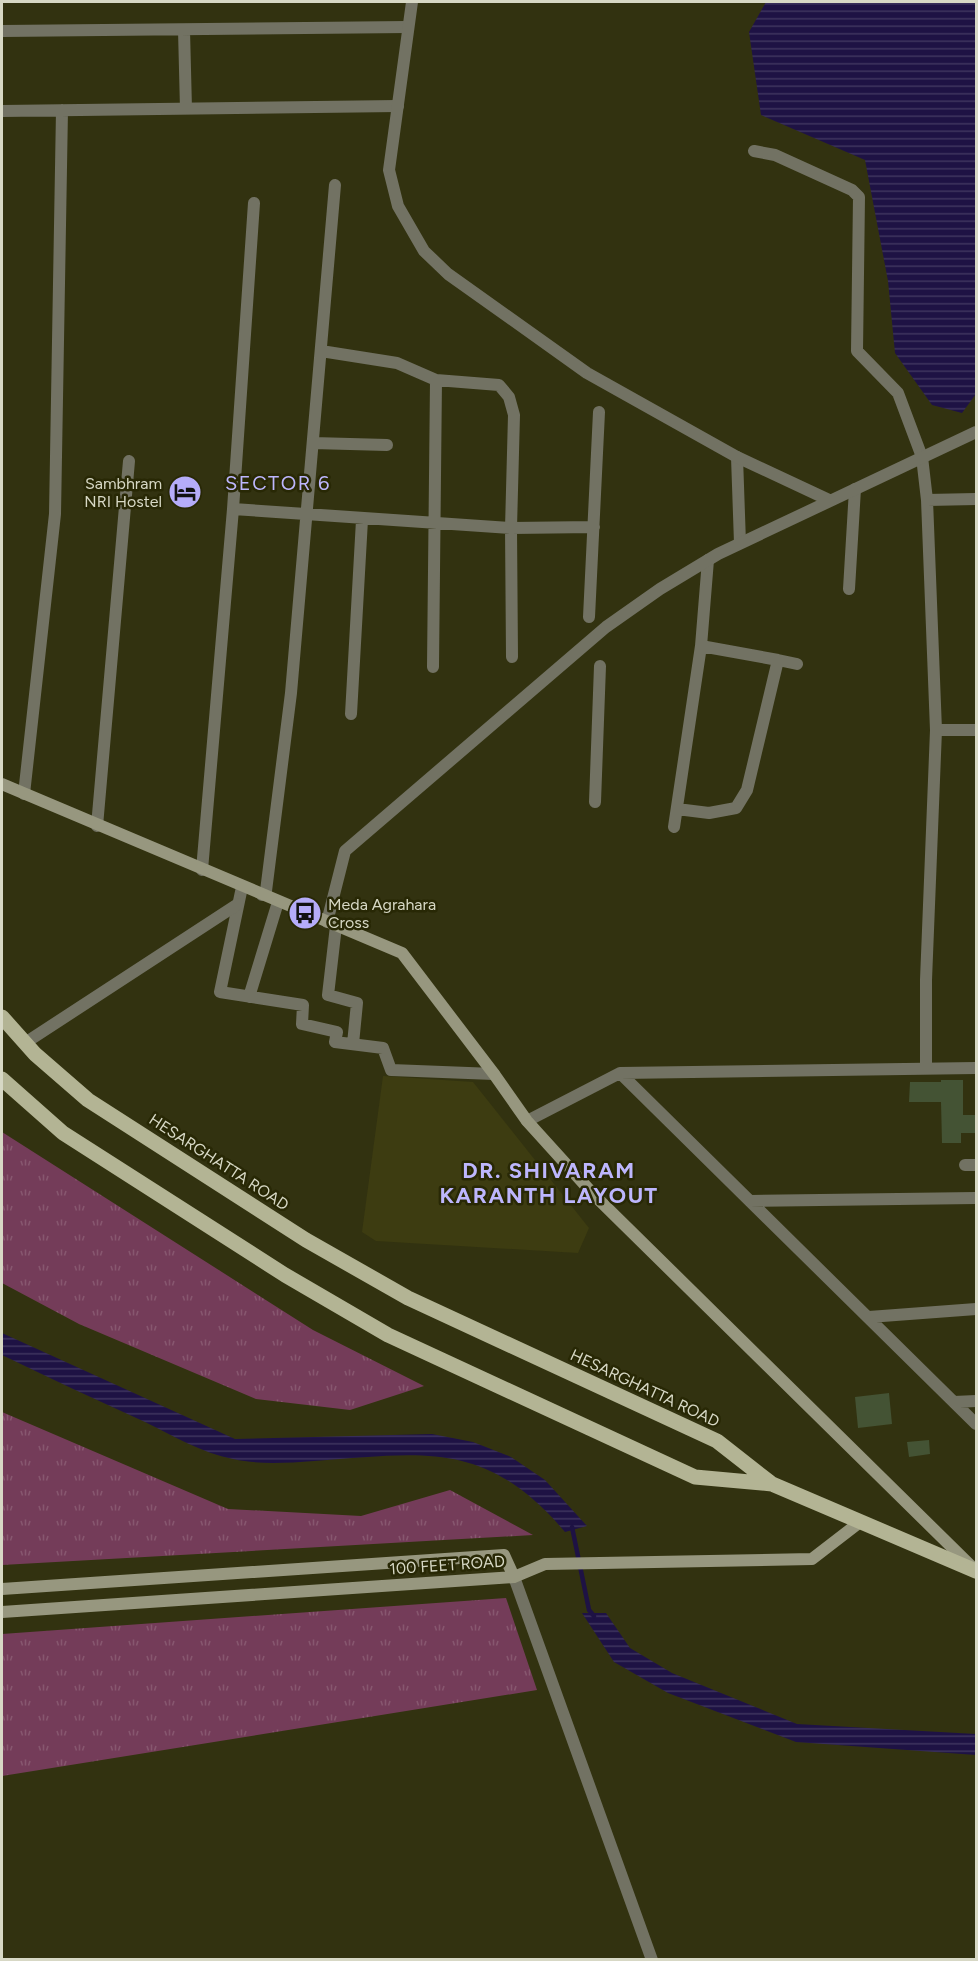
<svg xmlns="http://www.w3.org/2000/svg" width="978" height="1961" viewBox="0 0 978 1961" font-family="Figtree,sans-serif">
  <style>
    .built { fill: #3d3c11 }
    .grass { fill: url(#grass-tufts) }
    .water { fill: url(#water-rules) }
    .lines { fill: none; stroke-linecap: round; stroke-linejoin: round }
    .stream { stroke: #1e1244; stroke-width: 4.5 }
    .building { fill: #445334 }
    .minor { stroke: #727263; stroke-width: 12 }
    .tertiary { stroke: #727263; stroke-width: 12 }
    .secondary { stroke: #97977f; stroke-width: 12 }
    .primary { stroke: #b3b494; stroke-width: 15 }
    .labels { text-anchor: middle; dominant-baseline: central; stroke-width: 5; stroke-linejoin: round; paint-order: stroke }
    .poi-label { font-size: 16px; fill: #d7d8c5; stroke: #282805; text-anchor: end }
    .street-label { font-size: 16px; fill: #d7d8c5; stroke: #282805 }
    .quarter-label { font-size: 20px; letter-spacing: 1.5px; fill: #bdb6fd; stroke: #282805 }
    .district-label { font-size: 22px; font-weight: bold; letter-spacing: 1.5px; fill: #bdb6fd; stroke: #282805 }
  </style>
  <defs>
    <pattern id="grass-tufts" width="24" height="20" patternUnits="userSpaceOnUse" patternTransform="scale(1.5)"><rect width="24" height="20" fill="#743c59"/><path d="M3 7l-1-3M5 7V3M7 7l1-3M15 17l-1-3M17 17v-4M19 17l1-3" fill="none" stroke="#87576f"/></pattern>
    <pattern id="water-rules" width="6" height="5" patternUnits="userSpaceOnUse" patternTransform="scale(1.5)"><rect width="6" height="5" fill="#1e1244"/><path d="M0 2.5h6" fill="none" stroke="#3e345e"/></pattern>
  </defs>
  <rect width="100%" height="100%" fill="#323210"/>
  <path class="built" d="M 383,1076 L 473,1082 L 589,1228 L 578,1253 L 376,1241 L 362,1232 Z"/>
  <path class="grass" d="M 2,1132 L 313,1330 L 424,1386 L 350,1410 L 256,1399 L 79,1324 L 2,1283 Z
    M 2,1412 L 228,1509 L 361,1516 L 450,1490 L 533,1535 L 2,1565 Z
    M 506,1598 L 537,1690 L 2,1776 L 2,1634 Z"/>
  <path class="water" d="M 766,2 L 976,2 L 976,394 L 962,413 L 932,405 L 895,353 L 888,281 L 865,160 L 761,115 L 749,32 Z
    M 2,1333 L 235,1439 L 432,1434 L 473,1442 L 511,1457 L 545,1480 L 587,1526 L 565,1532 C 486,1439 424,1453 314,1461 C 286,1463 260,1465 233,1459 C 202,1453 173,1436 145,1422 C 97,1400 49,1378 2,1355 Z
    M 582,1613 L 606,1613 L 630,1648 L 672,1673 L 797,1724 L 976,1734 L 976,1755 L 796,1742 L 668,1693 L 614,1662 Z"/>
  <g class="lines">
    <path class="stream" d="M 572,1527 L 589,1610 L 594,1616"/>
  </g>
  <path class="building" d="M 941,1080 L 963,1080 L 963,1115 L 976,1115 L 976,1133 L 961,1133 L 961,1143 L 942,1143 L 941,1102 L 909,1102 L 910,1082 L 941,1082 Z
    M 889,1393 L 892,1424 L 858,1428 L 855,1397 Z
    M 929,1440 L 930,1454 L 909,1457 L 907,1442 Z"/>
  <g class="lines">
    <path class="minor" d="M 184,30 L 186,109
      M 2,31 L 408,27
      M 2,111 L 398,106
      M 754,151 L 775,155 L 852,190 L 859,197 L 857,351 L 898,393 L 922,457 L 927,500 L 936,730 L 926,980 L 926,1068
      M 321,351 L 397,363 L 436,380 L 433,667
      M 436,380 L 499,385 L 509,397 L 514,415 L 511,528 L 512,657
      M 313,443 L 387,445
      M 737,457 L 740,543
      M 927,500 L 976,499
      M 233,509 L 511,528 L 594,527
      M 849,589 L 855,489
      M 589,617 L 599,412
      M 778,660 L 797,664
      M 351,714 L 362,520
      M 936,730 L 976,730
      M 24,794 L 55,514 L 62,110
      M 595,802 L 600,666
      M 677,809 L 709,813 L 736,808 L 747,790 L 778,660 L 701,646 L 708,560
      M 97,826 L 129,461
      M 674,827 L 701,646
      M 202,870 L 233,509 L 254,203
      M 242,887 L 220,992 L 303,1005 L 302,1024 L 337,1032 L 335,1042 L 383,1048 L 391,1070 L 494,1074
      M 262,895 L 266,891 L 291,693 L 335,185
      M 336,926 L 328,995 L 357,1003 L 353,1044
      M 249,997 L 278,902
      M 620,1073 L 976,1424
      M 527,1121 L 620,1073 L 976,1068
      M 965,1165 L 976,1165
      M 750,1201 L 976,1198
      M 869,1317 L 976,1309
      M 954,1402 L 976,1401
      M 514,1577 L 652,1960"/>
    <path class="tertiary" d="M 412,2 L 389,170 L 398,206 L 424,251 L 448,274 L 587,373 L 737,457 L 829,500
      M 327,922 L 345,851 L 606,627 L 660,589 L 718,554 L 976,432
      M 25,1043 L 238,904"/>
    <path class="secondary" d="M 2,784 L 402,953 L 494,1074 L 527,1121 L 594,1195 L 974,1569
      M 2,1589 L 504,1555 L 514,1577
      M 2,1612 L 514,1577 L 545,1564 L 812,1559 L 860,1522"/>
    <path class="primary" d="M 2,1017 L 35,1054 L 88,1100 L 306,1240 L 408,1298 L 717,1441 L 772,1484 L 976,1571
      M 2,1079 L 63,1133 L 285,1275 L 388,1335 L 695,1477 L 772,1484"/>
  </g>
  <defs>
    <g id="hotel-disc" transform="scale(1.725)"><circle r="9.5" fill="#b5acf9" stroke="#282805"/><path d="M-6-4.5h1.5V1H6V5H4.5V3h-9V5H-6ZM-4 0a1.8 1.8 0 1 1 3.6 0ZM.5 0V-2.5h3Q6-2.5 6 0Z" fill="#111"/></g>
    <g id="bus-disc" transform="scale(1.725)"><circle r="9.5" fill="#b5acf9" stroke="#282805"/><path d="M-5-6H5V4H4V6H2V4H-2V6H-4V4H-5ZM-3.5-4V0h7V-4ZM-3.5 1.2v1.5H-2V1.2ZM2 1.2v1.5H3.5V1.2Z" fill="#111"/></g>
  </defs>
  <g fill-rule="evenodd">
    <use href="#hotel-disc" x="185" y="492"/>
    <use href="#bus-disc" x="305" y="913"/>
  </g>
  <g class="labels">
    <g class="poi-label">
      <text x="162" y="483">Sambhram<tspan x="162" dy="18">NRI Hostel</tspan></text>
      <text x="328" y="904" text-anchor="start">Meda Agrahara<tspan x="328" dy="18">Cross</tspan></text>
    </g>
    <g class="street-label">
      <text transform="translate(219 1162) rotate(33)">HESARGHATTA ROAD</text>
      <text transform="translate(645 1388) rotate(25)">HESARGHATTA ROAD</text>
      <text transform="translate(447 1565) rotate(-4)">100 FEET ROAD</text>
    </g>
    <g class="quarter-label">
      <text x="278" y="483">SECTOR 6</text>
    </g>
    <g class="district-label">
      <text x="549" y="1170">DR. SHIVARAM<tspan x="549" dy="25">KARANTH LAYOUT</tspan></text>
    </g>
  </g>
  <rect width="978" height="1961" fill="none" stroke="#d7d8c5" stroke-width="6"/>
</svg>
